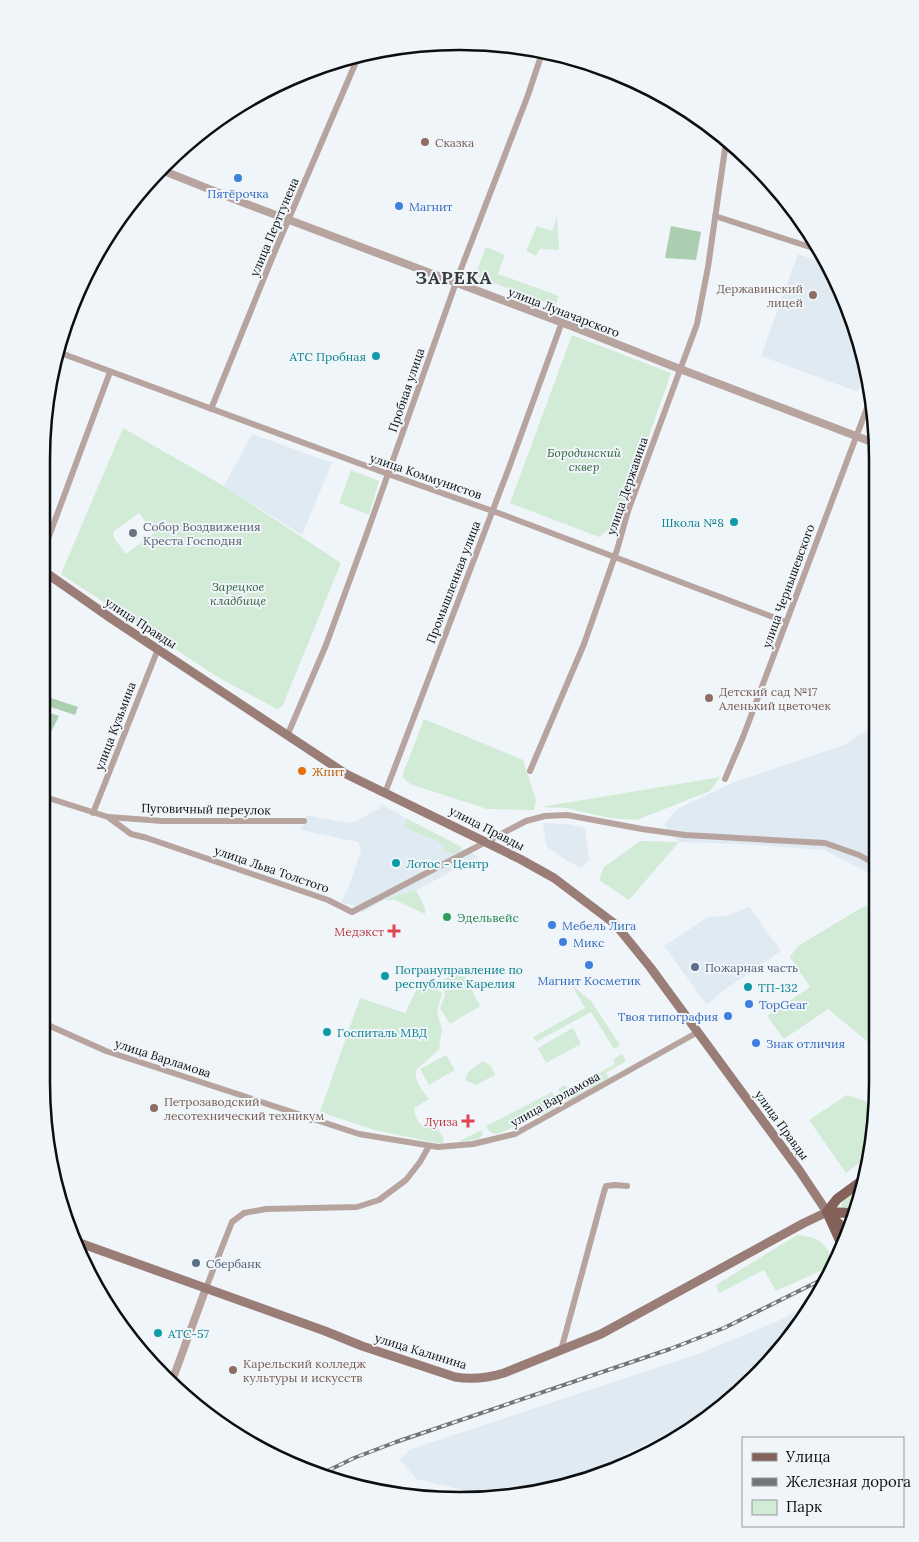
<svg xmlns="http://www.w3.org/2000/svg" width="919" height="1542" viewBox="0 0 919 1542" font-family="Lora,serif">
  <style>
    .built { fill: #e0eaf3 }
    .green { fill: #d2ebd6; fill-rule: evenodd }
    .forest { fill: #abceb1 }
    .lines { fill: none; stroke-linecap: round; stroke-linejoin: round }
    .minor { stroke: #b8a49f; stroke-width: 6 }
    .tertiary { stroke: #b8a49f; stroke-width: 8 }
    .secondary { stroke: #9a7d77; stroke-width: 9 }
    .primary { stroke: #84625a; stroke-width: 10 }
    .rail-casing { stroke: #737679; stroke-width: 4 }
    .rail { stroke: #f0f5f9; stroke-width: 2; stroke-dasharray: 5.5; stroke-linecap: butt }
    .education-dot { fill: #8d6e63; stroke: #f0f5f9; stroke-width: 2 }
    .shop-dot { fill: #3f7fe0; stroke: #f0f5f9; stroke-width: 2 }
    .culture-dot { fill: #0f9aa8; stroke: #f0f5f9; stroke-width: 2 }
    .worship-dot { fill: #6b7280; stroke: #f0f5f9; stroke-width: 2 }
    .food-dot { fill: #e8710a; stroke: #f0f5f9; stroke-width: 2 }
    .leisure-dot { fill: #2e9e5b; stroke: #f0f5f9; stroke-width: 2 }
    .health-dot { fill: #e0444e; stroke: #f0f5f9; stroke-width: 2 }
    .service-dot { fill: #5c6f8a; stroke: #f0f5f9; stroke-width: 2 }
    .labels { text-anchor: middle; dominant-baseline: central; stroke-width: 4; stroke-linejoin: round; paint-order: stroke }
    .education-label { font-size: 12px; fill: #785e54; stroke: #f0f5f9; text-anchor: start }
    .shop-label { font-size: 12px; fill: #366cbe; stroke: #f0f5f9; text-anchor: start }
    .street-label { font-size: 12px; fill: #0c0e0f; stroke: #f0f5f9 }
    .culture-label { font-size: 12px; fill: #0d838f; stroke: #f0f5f9; text-anchor: start }
    .park-label { font-size: 12px; font-style: italic; fill: #30643d; stroke: #f0f5f9 }
    .worship-label { font-size: 12px; fill: #5b616d; stroke: #f0f5f9; text-anchor: start }
    .food-label { font-size: 12px; fill: #c56008; stroke: #f0f5f9; text-anchor: start }
    .leisure-label { font-size: 12px; fill: #27864d; stroke: #f0f5f9; text-anchor: start }
    .health-label { font-size: 12px; fill: #be3a42; stroke: #f0f5f9; text-anchor: end }
    .service-label { font-size: 12px; fill: #4e5e75; stroke: #f0f5f9; text-anchor: start }
    .district-label { font-size: 18px; font-weight: bold; letter-spacing: 1px; fill: #383b3e; stroke: #f0f5f9 }
    .rim { fill: none; stroke: #0c0e0f; stroke-width: 2.5 }
  </style>
  <rect width="100%" height="100%" fill="#f0f5f9"/>
  <path class="built" d="M 798,254 L 828,265 L 856,325 L 865,372 L 858,392 L 761,356 Z
    M 252,434 L 332,463 L 302,535 L 224,486 Z
    M 877,724 L 877,877 L 824,850 L 739,844 L 679,842 L 664,825 L 677,809 L 732,783 L 844,745 Z
    M 381,804 L 407,819 L 479,857 L 416,890 L 384,900 L 362,913 L 355,906 L 341,902 L 349,886 L 361,850 L 358,842 L 301,830 L 307,815 L 347,823 L 357,821 L 380,808 Z
    M 543,823 L 567,824 L 585,828 L 589,860 L 581,868 L 566,860 L 546,846 Z
    M 749,907 L 781,951 L 720,993 L 707,1005 L 664,946 L 708,917 L 727,916 Z
    M 814,1301 L 807,1315 L 719,1409 L 679,1429 L 624,1454 L 606,1472 L 594,1479 L 488,1496 L 416,1479 L 400,1459 L 411,1449 L 698,1354 L 780,1320 Z"/>
  <path class="green" d="M 557,217 L 559,250 L 540,249 L 536,256 L 526,251 L 537,226 L 552,231 Z
    M 486,247 L 505,255 L 498,274 L 559,296 L 555,306 L 475,276 Z
    M 572,335 L 671,373 L 619,521 L 599,537 L 510,503 Z
    M 123,428 L 224,486 L 341,563 L 282,707 L 277,709 L 216,676 L 61,574 ZM 139,513 L 154,533 L 126,554 L 114,538 L 113,532 Z
    M 351,470 L 379,481 L 369,515 L 339,503 Z
    M 424,719 L 523,760 L 536,800 L 534,810 L 487,809 L 410,784 L 402,776 Z
    M 720,777 L 710,791 L 637,820 L 609,818 L 566,808 L 541,807 Z
    M 407,819 L 462,847 L 458,852 L 453,854 L 443,849 L 444,844 L 404,827 Z
    M 640,841 L 679,842 L 629,900 L 599,880 L 604,867 Z
    M 416,890 L 425,908 L 425,914 L 395,900 L 384,900 Z
    M 866,905 L 877,920 L 876,992 L 877,1034 L 868,1042 L 828,1009 L 784,1039 L 767,1016 L 810,987 L 790,957 L 798,946 Z
    M 461,969 L 480,1006 L 450,1024 L 440,1008 L 445,996 L 443,980 Z
    M 422,979 L 442,993 L 437,1012 L 442,1029 L 439,1050 L 417,1069 C 412,1080 423,1091 429,1099 L 414,1108 C 416,1122 421,1130 436,1126 L 444,1139 L 442,1144 L 375,1130 L 320,1112 L 360,998 L 405,1013 Z
    M 567,981 L 591,1001 L 620,1045 L 614,1049 L 591,1012 L 536,1042 L 533,1037 L 585,1008 L 572,986 L 566,988 L 564,984 Z
    M 573,1028 L 581,1044 L 546,1063 L 538,1048 Z
    M 622,1054 L 626,1061 L 606,1073 L 609,1078 L 568,1101 L 562,1096 L 558,1089 L 565,1085 L 568,1090 L 615,1064 L 613,1059 Z
    M 446,1055 L 455,1070 L 429,1085 L 420,1069 Z
    M 483,1061 L 491,1066 L 495,1075 L 476,1085 L 465,1080 L 468,1072 Z
    M 552,1092 L 556,1102 L 553,1109 L 500,1133 L 495,1134 L 489,1131 L 486,1126 Z
    M 847,1095 L 877,1105 L 877,1110 L 867,1157 L 846,1173 L 809,1120 Z
    M 481,1130 L 483,1134 L 479,1139 L 458,1142 Z
    M 862,1186 L 859,1201 L 848,1209 L 841,1208 L 843,1200 Z
    M 797,1235 C 820,1238 822,1240 834,1260 L 831,1266 L 776,1291 L 764,1270 L 719,1293 L 716,1285 Z"/>
  <path class="forest" d="M 671,226 L 701,232 L 696,260 L 665,258 Z
    M 42,695 L 78,707 L 75,715 L 42,704 Z
    M 42,710 L 59,716 L 51,732 L 42,727 Z"/>
  <g class="lines">
    <path class="minor" d="M 715,216 L 822,251
      M 58,352 L 388,474 L 501,514 L 786,622
      M 211,409 L 275,251 L 359,55
      M 42,555 L 110,372
      M 287,736 L 326,645 L 367,533 L 459,274 L 528,95 L 543,50
      M 530,771 L 584,644 L 617,550 L 628,511 L 697,324 L 708,267 L 726,142
      M 725,779 L 743,737 L 870,400
      M 385,793 L 510,465 L 562,322
      M 42,796 L 108,817 L 131,834 L 147,838 L 328,900 L 352,912 L 526,821 L 545,816 L 567,815 L 642,829 L 685,835 L 825,843 L 859,855 L 877,865
      M 93,813 L 158,649
      M 109,817 L 162,821 L 304,821
      M 41,1022 L 106,1051 L 359,1134 L 438,1147 L 473,1144 L 515,1134 L 698,1032
      M 206,1288 L 232,1222 L 244,1213 L 266,1209 L 357,1207 L 379,1200 L 406,1180 L 420,1162 L 429,1146
      M 561,1350 L 604,1192 L 606,1186 L 615,1185 L 627,1186"/>
    <path class="tertiary" d="M 159,169 L 244,203 L 571,326 L 680,369 L 877,444
      M 172,1381 L 206,1288"/>
    <path class="secondary" d="M 42,570 L 112,619 L 346,774 L 520,859 L 554,878 L 615,924 L 650,967 L 799,1170 L 827,1212 L 804,1223 L 601,1334 L 504,1373 C 488,1378 472,1380 455,1377 L 362,1346 L 325,1331 L 77,1242"/>
    <path class="primary" d="M 827,1212 L 837,1199 L 863,1180
      M 827,1212 L 842,1245
      M 827,1212 L 850,1213 L 857,1209
      M 831,1216 L 848,1233"/>
    <g class="rail-casing">
      <path id="rail" d="M 319,1475 L 354,1458 L 396,1442 L 670,1349 L 724,1328 L 825,1278"/>
    </g>
    <use href="#rail" class="rail"/>
  </g>
  <g class="education-dot">
    <circle cx="425" cy="142" r="5"/>
    <circle cx="813" cy="295" r="5"/>
    <circle cx="709" cy="698" r="5"/>
    <circle cx="154" cy="1108" r="5"/>
    <circle cx="233" cy="1370" r="5"/>
  </g>
  <g class="shop-dot">
    <circle cx="238" cy="178" r="5"/>
    <circle cx="399" cy="206" r="5"/>
    <circle cx="552" cy="925" r="5"/>
    <circle cx="563" cy="942" r="5"/>
    <circle cx="589" cy="965" r="5"/>
    <circle cx="749" cy="1004" r="5"/>
    <circle cx="728" cy="1016" r="5"/>
    <circle cx="756" cy="1043" r="5"/>
  </g>
  <g class="culture-dot">
    <circle cx="376" cy="356" r="5"/>
    <circle cx="734" cy="522" r="5"/>
    <circle cx="396" cy="863" r="5"/>
    <circle cx="385" cy="976" r="5"/>
    <circle cx="748" cy="987" r="5"/>
    <circle cx="327" cy="1032" r="5"/>
    <circle cx="158" cy="1333" r="5"/>
  </g>
  <circle class="worship-dot" cx="133" cy="533" r="5"/>
  <circle class="food-dot" cx="302" cy="771" r="5"/>
  <circle class="leisure-dot" cx="447" cy="917" r="5"/>
  <g class="health-dot">
    <path d="M391.5 923.5h5v5h5v5h-5v5h-5v-5h-5v-5h5z"/>
    <path d="M465.5 1113.5h5v5h5v5h-5v5h-5v-5h-5v-5h5z"/>
  </g>
  <g class="service-dot">
    <circle cx="695" cy="967" r="5"/>
    <circle cx="196" cy="1263" r="5"/>
  </g>
  <g class="labels">
    <g class="education-label">
      <text x="435" y="142">Сказка</text>
      <text x="803" y="288" text-anchor="end">Державинский<tspan x="803" dy="14">лицей</tspan></text>
      <text x="719" y="691">Детский сад №17<tspan x="719" dy="14">Аленький цветочек</tspan></text>
      <text x="164" y="1101">Петрозаводский<tspan x="164" dy="14">лесотехнический техникум</tspan></text>
      <text x="243" y="1363">Карельский колледж<tspan x="243" dy="14">культуры и искусств</tspan></text>
    </g>
    <g class="shop-label">
      <text x="238" y="193" text-anchor="middle">Пятёрочка</text>
      <text x="409" y="206">Магнит</text>
      <text x="562" y="925">Мебель Лига</text>
      <text x="573" y="942">Микс</text>
      <text x="589" y="980" text-anchor="middle">Магнит Косметик</text>
      <text x="759" y="1004">TopGear</text>
      <text x="718" y="1016" text-anchor="end">Твоя типография</text>
      <text x="766" y="1043">Знак отличия</text>
    </g>
    <g class="street-label">
      <text transform="translate(274 227) rotate(-67)">улица Перттунена</text>
      <text transform="translate(564 312) rotate(21)">улица Луначарского</text>
      <text transform="translate(406 390) rotate(-71)">Пробная улица</text>
      <text transform="translate(426 476) rotate(19)">улица Коммунистов</text>
      <text transform="translate(627 486) rotate(-71)">улица Державина</text>
      <text transform="translate(453 582) rotate(-69)">Промышленная улица</text>
      <text transform="translate(788 586) rotate(-70)">улица Чернышевского</text>
      <text transform="translate(141 623) rotate(33)">улица Правды</text>
      <text transform="translate(115 726) rotate(-69)">улица Кузьмина</text>
      <text transform="translate(206 809) rotate(1)">Пуговичный переулок</text>
      <text transform="translate(487 828) rotate(27)">улица Правды</text>
      <text transform="translate(272 869) rotate(19)">улица Льва Толстого</text>
      <text transform="translate(163 1058) rotate(18)">улица Варламова</text>
      <text transform="translate(555 1099) rotate(-29)">улица Варламова</text>
      <text transform="translate(782 1125) rotate(54)">улица Правды</text>
      <text transform="translate(421 1351) rotate(17)">улица Калинина</text>
    </g>
    <g class="culture-label">
      <text x="366" y="356" text-anchor="end">АТС Пробная</text>
      <text x="724" y="522" text-anchor="end">Школа №8</text>
      <text x="406" y="863">Лотос - Центр</text>
      <text x="395" y="969">Погрануправление по<tspan x="395" dy="14">республике Карелия</tspan></text>
      <text x="758" y="987">ТП-132</text>
      <text x="337" y="1032">Госпиталь МВД</text>
      <text x="168" y="1333">АТС-57</text>
    </g>
    <g class="park-label">
      <text x="584" y="452">Бородинский<tspan x="584" dy="14">сквер</tspan></text>
      <text x="238" y="586">Зарецкое<tspan x="238" dy="14">кладбище</tspan></text>
    </g>
    <g class="worship-label">
      <text x="143" y="526">Собор Воздвижения<tspan x="143" dy="14">Креста Господня</tspan></text>
    </g>
    <g class="food-label">
      <text x="312" y="771">Жпит</text>
    </g>
    <g class="leisure-label">
      <text x="457" y="917">Эдельвейс</text>
    </g>
    <g class="health-label">
      <text x="384" y="931">Медэкст</text>
      <text x="458" y="1121">Луиза</text>
    </g>
    <g class="service-label">
      <text x="705" y="967">Пожарная часть</text>
      <text x="206" y="1263">Сбербанк</text>
    </g>
    <g class="district-label">
      <text x="454" y="277">ЗАРЕКА</text>
    </g>
  </g>
  <path d="M0 0H919V1542H0ZM459 50H460A409 409 0 0 1 869 459V1083A409 409 0 0 1 460 1492H459A409 409 0 0 1 50 1083V459A409 409 0 0 1 459 50Z" fill="#f0f5f9" fill-rule="evenodd"/>
  <path class="rim" d="M459 50H460A409 409 0 0 1 869 459V1083A409 409 0 0 1 460 1492H459A409 409 0 0 1 50 1083V459A409 409 0 0 1 459 50Z"/>
  <rect x="742" y="1437" width="162" height="90" fill="#f0f5f9" stroke="#95999b"/>
  <rect x="752" y="1453" width="25" height="8" fill="#84625a" stroke="#95999b"/>
  <text x="786" y="1462" font-size="15" fill="#0c0e0f">Улица</text>
  <rect x="752" y="1478" width="25" height="8" fill="#737679" stroke="#95999b"/>
  <text x="786" y="1487" font-size="15" fill="#0c0e0f">Железная дорога</text>
  <rect x="752" y="1500" width="25" height="15" fill="#d2ebd6" stroke="#95999b"/>
  <text x="786" y="1512" font-size="15" fill="#0c0e0f">Парк</text>
</svg>
